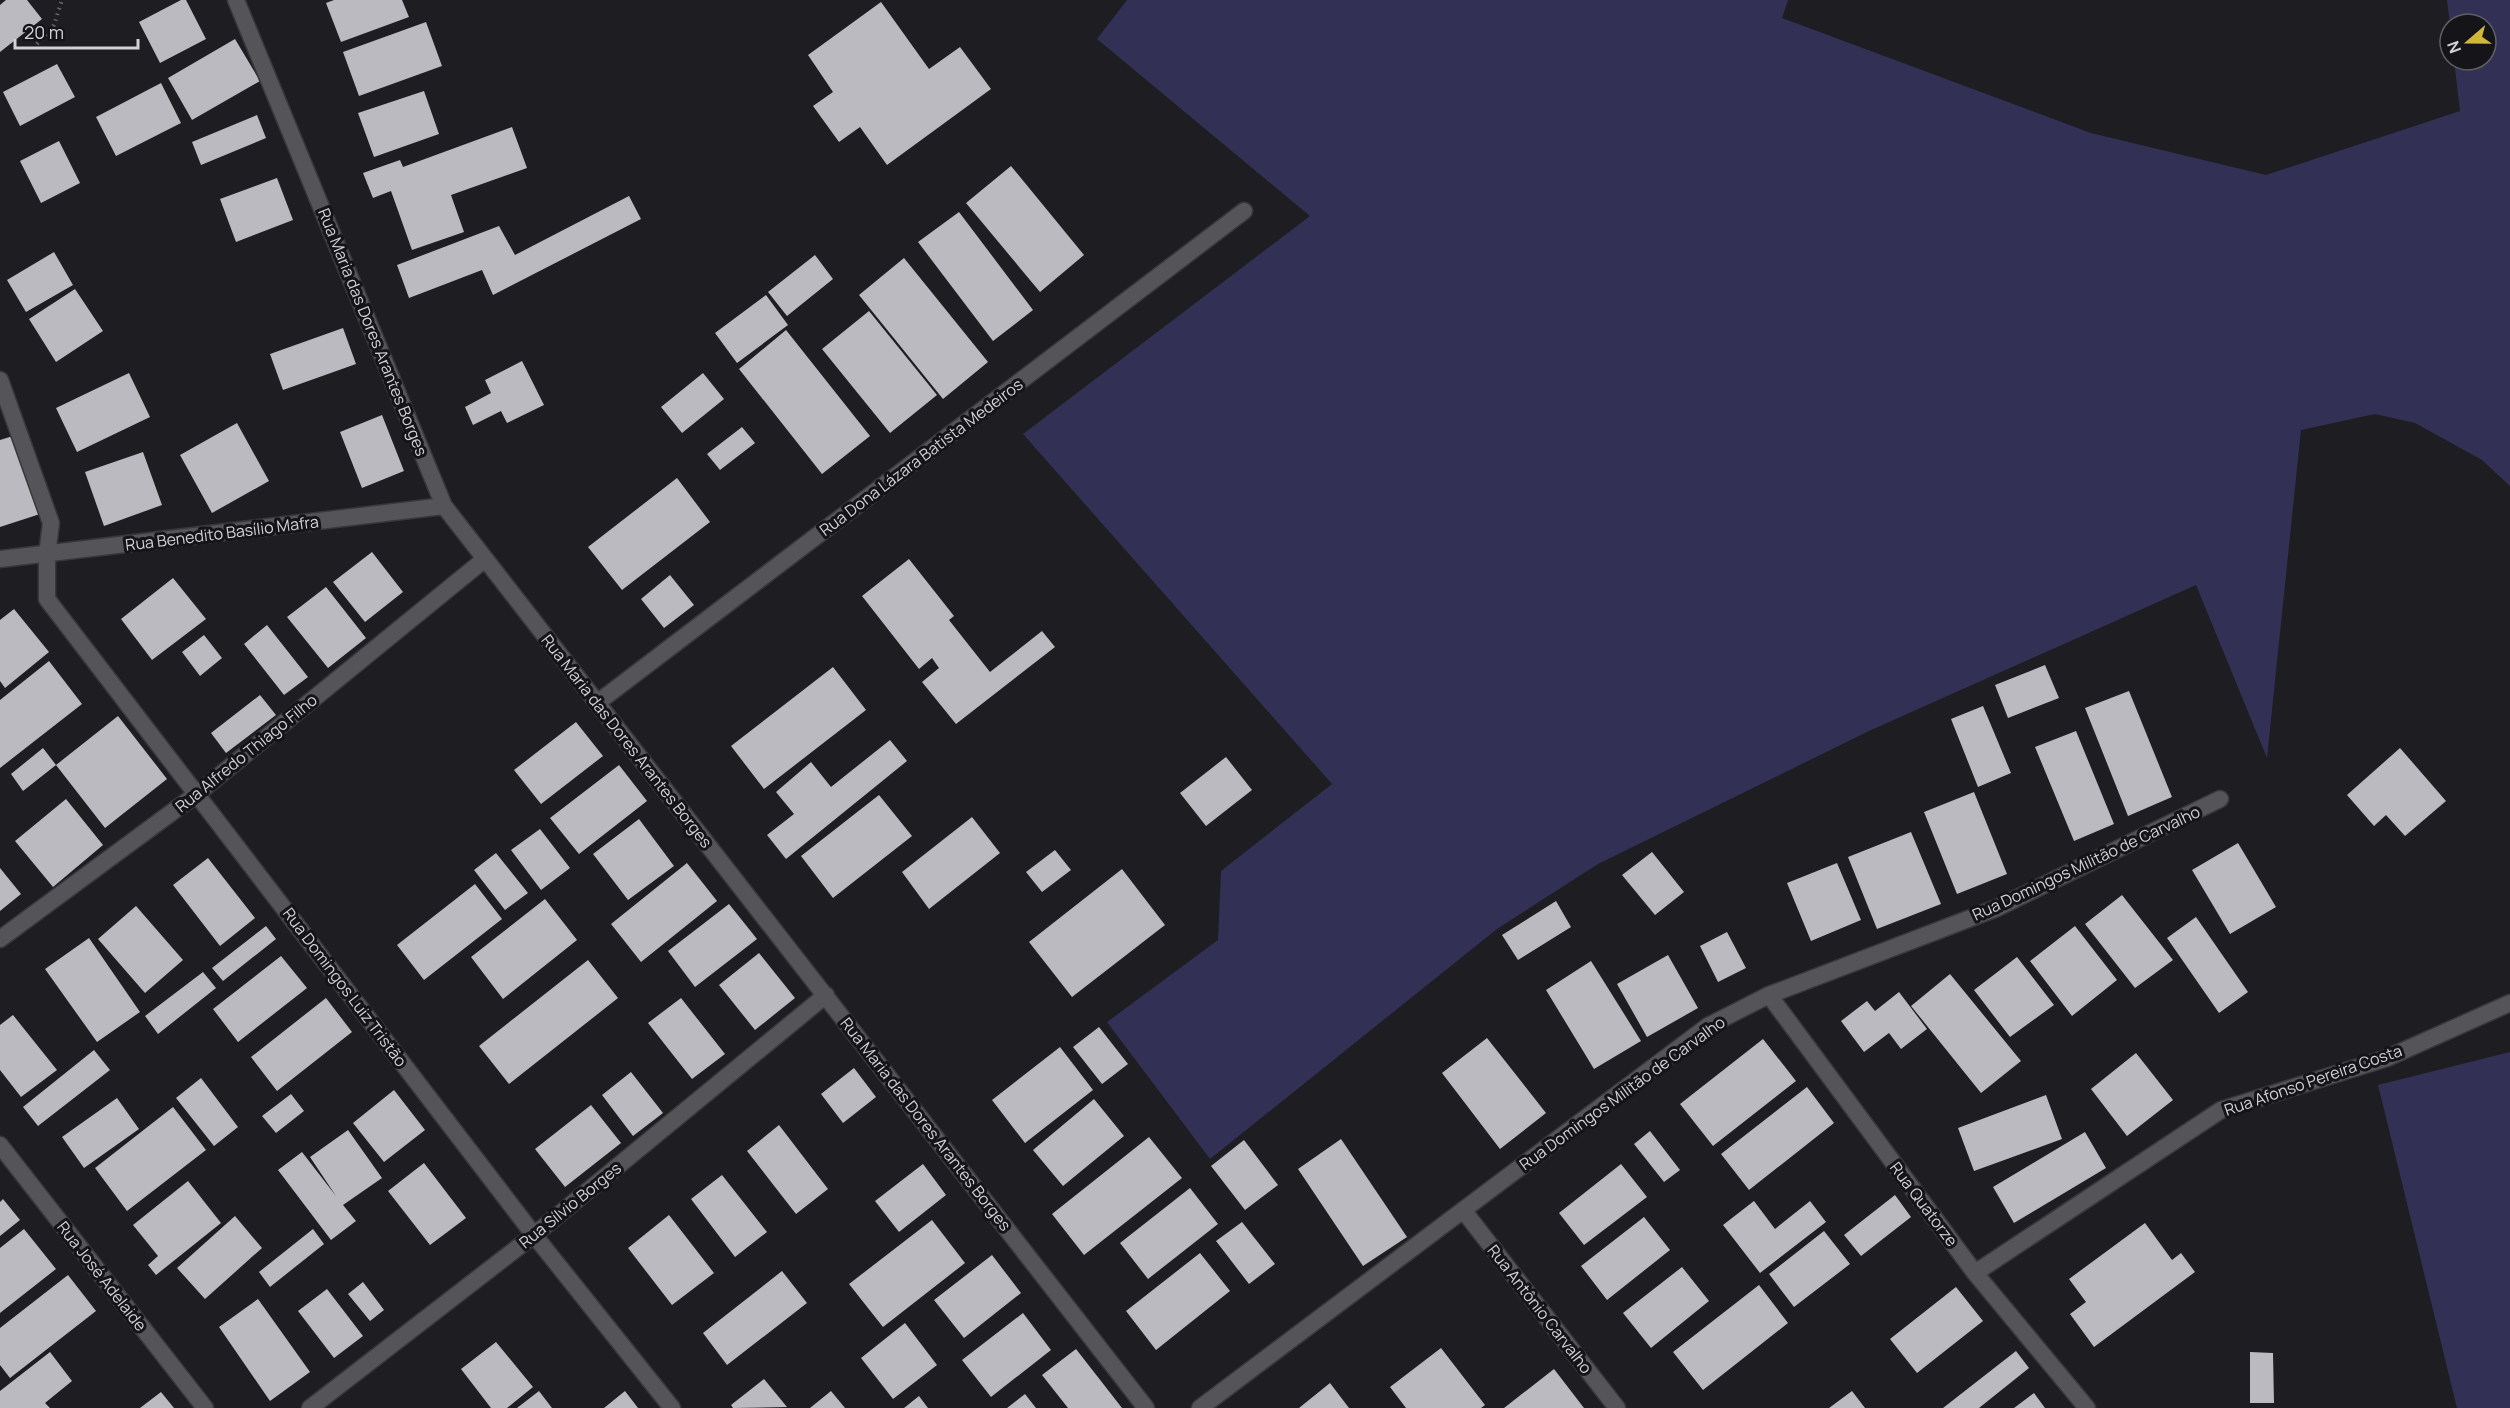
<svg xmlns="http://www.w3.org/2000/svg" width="2510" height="1408" viewBox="0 0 2510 1408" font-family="Manrope,sans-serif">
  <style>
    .green { fill: #323155 }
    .building { fill: #babac0 }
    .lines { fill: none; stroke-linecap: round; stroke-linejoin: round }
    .minor-casing { stroke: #38383b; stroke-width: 19 }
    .path { stroke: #67676b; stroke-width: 4; stroke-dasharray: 1.5 4.5; stroke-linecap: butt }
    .minor { stroke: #545459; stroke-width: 16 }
    .labels { text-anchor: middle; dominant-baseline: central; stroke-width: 6; stroke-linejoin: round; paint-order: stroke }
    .street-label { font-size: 16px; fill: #d2d2d5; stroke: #141419 }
  </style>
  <rect width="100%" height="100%" fill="#1d1d22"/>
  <path class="green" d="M 1127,0 L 1788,0 L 1782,18 L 2091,133 L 2266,175 L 2460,111 L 2454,60 L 2486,60 L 2486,24 L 2450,25 L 2447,0 L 2510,0 L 2510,486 L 2482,460 L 2415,423 L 2375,414 L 2301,430 L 2267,758 L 2196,585 L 1869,731 L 1598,864 L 1497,929 L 1210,1159 L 1107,1022 L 1218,940 L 1221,871 L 1332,784 L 1023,434 L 1310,216 L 1097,39 Z
    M 2510,1052 L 2510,1408 L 2457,1408 L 2378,1085 Z"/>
  <path class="building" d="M 6,0 L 27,0 L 42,19 L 0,52 L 0,5 Z
    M 181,0 L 186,0 L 206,39 L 160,63 L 139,22 Z
    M 334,0 L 402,0 L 409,17 L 341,42 L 326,3 Z
    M 881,2 L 929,69 L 960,47 L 991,89 L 887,165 L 860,127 L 839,142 L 813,106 L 833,92 L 808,55 Z
    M 426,22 L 442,66 L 359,96 L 343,52 Z
    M 235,39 L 260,81 L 192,120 L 168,78 Z
    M 57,64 L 75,97 L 20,126 L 3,92 Z
    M 161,83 L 181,123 L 116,156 L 96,117 Z
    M 424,91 L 439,134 L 374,157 L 358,113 Z
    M 257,115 L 266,138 L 201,165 L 192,142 Z
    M 512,127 L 527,168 L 451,195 L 464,232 L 412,250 L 391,191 L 373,198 L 363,173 L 400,160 L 403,167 Z
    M 59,141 L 80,183 L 41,203 L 20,161 Z
    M 1011,166 L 1084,255 L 1040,292 L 966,203 Z
    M 277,178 L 293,220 L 236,242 L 220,199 Z
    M 629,196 L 641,219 L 493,295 L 482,270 L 409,298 L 397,265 L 499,226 L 515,255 Z
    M 959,212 L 1033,310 L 993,341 L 918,242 Z
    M 54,252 L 73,285 L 26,312 L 7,280 Z
    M 815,255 L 833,279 L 787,316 L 768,292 Z
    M 904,258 L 988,362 L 943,399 L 859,295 Z
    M 75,289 L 103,331 L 56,362 L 29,319 Z
    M 766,295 L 788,325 L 737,363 L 715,333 Z
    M 869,311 L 937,395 L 890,433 L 822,349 Z
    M 343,328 L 356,364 L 283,390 L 270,354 Z
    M 786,330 L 870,436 L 822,474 L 739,369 Z
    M 522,361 L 544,405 L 507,423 L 501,411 L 473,425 L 465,407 L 491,393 L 485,380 Z
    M 129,373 L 150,417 L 77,452 L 56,408 Z
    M 703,373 L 724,399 L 682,433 L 661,407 Z
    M 382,415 L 404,471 L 362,488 L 340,432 Z
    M 237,423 L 269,481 L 212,513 L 180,455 Z
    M 742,427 L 755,443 L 720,470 L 707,454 Z
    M 13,436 L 40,514 L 0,527 L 0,440 Z
    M 143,452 L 162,505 L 104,526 L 85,472 Z
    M 677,478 L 710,522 L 622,590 L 588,547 Z
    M 372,552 L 403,592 L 365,622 L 333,582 Z
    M 909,559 L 954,616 L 949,620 L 990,672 L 1042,631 L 1055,647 L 956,724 L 922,682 L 939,668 L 932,658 L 919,669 L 862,596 Z
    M 670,575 L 694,605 L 664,628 L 641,599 Z
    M 173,578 L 206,619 L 152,660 L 121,619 Z
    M 326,587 L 366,638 L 328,668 L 287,617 Z
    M 14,609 L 49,652 L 5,688 L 0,681 L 0,620 Z
    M 267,625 L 308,677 L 284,695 L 244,644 Z
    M 204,635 L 222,658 L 200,676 L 182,652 Z
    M 49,661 L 82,704 L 0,768 L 0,700 Z
    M 2045,665 L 2059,698 L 2008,718 L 1995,685 Z
    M 833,667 L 866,710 L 764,789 L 731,746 Z
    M 2129,691 L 2172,797 L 2128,816 L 2085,708 Z
    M 260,695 L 276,715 L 226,753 L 211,733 Z
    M 1983,706 L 2011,773 L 1978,787 L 1951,719 Z
    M 118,716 L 167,779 L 105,828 L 56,765 Z
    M 576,722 L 603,756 L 541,804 L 514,770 Z
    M 2076,731 L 2114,824 L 2074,841 L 2035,747 Z
    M 890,740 L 907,761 L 786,859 L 767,835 L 794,814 L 776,792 L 811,762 L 831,787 Z
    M 43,748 L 56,765 L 23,791 L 11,774 Z
    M 2400,748 L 2446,801 L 2405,836 L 2386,815 L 2374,826 L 2347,795 Z
    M 1226,757 L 1252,790 L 1206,826 L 1180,793 Z
    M 619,765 L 647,801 L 579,854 L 550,818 Z
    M 1974,792 L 2007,874 L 1957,894 L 1924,812 Z
    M 879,795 L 912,836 L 833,898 L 801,856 Z
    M 66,799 L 103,845 L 53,887 L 15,841 Z
    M 972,817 L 1000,853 L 929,909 L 902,872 Z
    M 639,819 L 674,866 L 628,900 L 593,854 Z
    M 540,829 L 570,868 L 541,890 L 511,850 Z
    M 1911,832 L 1941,904 L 1877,929 L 1848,857 Z
    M 2238,843 L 2276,907 L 2230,934 L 2192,870 Z
    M 1055,850 L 1071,870 L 1042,892 L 1026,872 Z
    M 1652,852 L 1684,892 L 1655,915 L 1622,875 Z
    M 496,853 L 528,893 L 505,910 L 474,870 Z
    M 208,858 L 255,918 L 220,946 L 173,885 Z
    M 687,863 L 717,901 L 641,962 L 611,924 Z
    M 1837,863 L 1861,920 L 1811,941 L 1787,883 Z
    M 0,868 L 21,894 L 0,911 Z
    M 1122,869 L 1165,925 L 1072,997 L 1029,942 Z
    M 475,884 L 502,919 L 424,980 L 397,945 Z
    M 2122,895 L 2173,960 L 2135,988 L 2085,924 Z
    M 545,899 L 577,940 L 503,999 L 471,957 Z
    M 1556,901 L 1571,927 L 1518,960 L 1502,935 Z
    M 729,904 L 757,939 L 695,987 L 668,951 Z
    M 136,906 L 183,960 L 145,993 L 98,939 Z
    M 2196,917 L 2248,992 L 2219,1013 L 2167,938 Z
    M 266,926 L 276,939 L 223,981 L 212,968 Z
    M 2075,926 L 2117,980 L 2072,1016 L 2030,961 Z
    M 1727,932 L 1746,968 L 1718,982 L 1700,946 Z
    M 89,938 L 140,1012 L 97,1042 L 45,969 Z
    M 759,953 L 795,998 L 755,1030 L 719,985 Z
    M 1668,955 L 1698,1008 L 1647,1037 L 1617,984 Z
    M 281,956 L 307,988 L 238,1042 L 213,1009 Z
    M 2017,957 L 2054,1005 L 2010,1037 L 1974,990 Z
    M 588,960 L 618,998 L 509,1084 L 479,1046 Z
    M 1591,961 L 1641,1041 L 1594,1069 L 1546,990 Z
    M 203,972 L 216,988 L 158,1034 L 145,1016 Z
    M 1950,974 L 2021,1061 L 1981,1093 L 1911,1006 Z
    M 1899,992 L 1927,1029 L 1901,1049 L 1889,1033 L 1864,1052 L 1841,1021 L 1867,1001 L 1875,1011 Z
    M 326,998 L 352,1032 L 277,1091 L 251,1057 Z
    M 681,998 L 725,1054 L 692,1079 L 648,1023 Z
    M 13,1015 L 57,1070 L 21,1097 L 0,1070 L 0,1025 Z
    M 1099,1027 L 1128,1064 L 1102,1084 L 1073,1047 Z
    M 1487,1038 L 1546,1113 L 1500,1149 L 1442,1073 Z
    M 1763,1039 L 1796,1081 L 1713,1146 L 1680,1104 Z
    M 1060,1047 L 1093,1090 L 1025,1143 L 992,1100 Z
    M 94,1050 L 110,1070 L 38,1126 L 23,1107 Z
    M 2136,1053 L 2173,1100 L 2127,1136 L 2091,1089 Z
    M 854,1068 L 876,1097 L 843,1123 L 821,1094 Z
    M 631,1072 L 663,1113 L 633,1136 L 602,1095 Z
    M 201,1078 L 238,1127 L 214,1146 L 176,1098 Z
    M 1807,1087 L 1834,1123 L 1749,1190 L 1721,1154 Z
    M 394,1090 L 425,1130 L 384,1162 L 353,1123 Z
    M 291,1094 L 304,1111 L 276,1133 L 262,1116 Z
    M 2046,1095 L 2062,1139 L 1974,1171 L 1958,1128 Z
    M 117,1098 L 139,1129 L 84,1168 L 62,1137 Z
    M 1094,1099 L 1124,1136 L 1063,1186 L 1033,1150 Z
    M 591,1105 L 621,1143 L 565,1187 L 535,1149 Z
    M 173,1107 L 206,1150 L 127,1211 L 95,1168 Z
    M 779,1125 L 828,1189 L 796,1214 L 747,1151 Z
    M 348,1130 L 382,1178 L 343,1205 L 356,1221 L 331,1240 L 278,1170 L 302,1152 L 336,1196 L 310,1157 Z
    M 1650,1131 L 1680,1170 L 1664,1182 L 1634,1144 Z
    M 2085,1132 L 2106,1168 L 2014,1223 L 1993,1187 Z
    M 1149,1137 L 1182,1178 L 1084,1255 L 1052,1214 Z
    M 1341,1139 L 1407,1237 L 1363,1266 L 1298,1169 Z
    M 1244,1140 L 1278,1185 L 1245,1210 L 1211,1166 Z
    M 424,1163 L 466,1218 L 430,1245 L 388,1191 Z
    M 923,1164 L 946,1195 L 899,1232 L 875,1201 Z
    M 1621,1164 L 1647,1197 L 1584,1245 L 1559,1213 Z
    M 722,1175 L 767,1232 L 735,1257 L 691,1199 Z
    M 188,1181 L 221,1223 L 156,1275 L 148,1265 L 158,1256 L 133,1225 Z
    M 1190,1188 L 1218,1224 L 1148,1279 L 1120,1243 Z
    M 1895,1195 L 1911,1217 L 1861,1256 L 1844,1235 Z
    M 3,1199 L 20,1220 L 0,1236 L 0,1202 Z
    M 1754,1201 L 1775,1229 L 1810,1201 L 1826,1222 L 1760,1273 L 1723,1225 Z
    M 669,1215 L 714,1273 L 672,1305 L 628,1248 Z
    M 235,1216 L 262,1248 L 205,1299 L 177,1268 Z
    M 1644,1217 L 1670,1250 L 1607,1300 L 1581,1266 Z
    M 932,1220 L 965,1263 L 883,1327 L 849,1284 Z
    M 1242,1222 L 1275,1264 L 1249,1284 L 1216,1241 Z
    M 2145,1223 L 2172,1260 L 2181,1253 L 2195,1272 L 2094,1347 L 2070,1314 L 2086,1302 L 2069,1279 Z
    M 24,1229 L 56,1269 L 0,1313 L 0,1248 Z
    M 313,1229 L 324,1244 L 270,1287 L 259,1272 Z
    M 1824,1231 L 1850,1264 L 1794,1307 L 1769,1274 Z
    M 1200,1253 L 1230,1291 L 1156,1350 L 1126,1311 Z
    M 992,1255 L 1021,1293 L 964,1338 L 934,1300 Z
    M 1682,1267 L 1709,1301 L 1651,1348 L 1623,1313 Z
    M 782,1271 L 807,1303 L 727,1365 L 703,1333 Z
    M 68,1275 L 96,1311 L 10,1378 L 0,1365 L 0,1328 Z
    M 363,1282 L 384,1310 L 370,1321 L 348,1294 Z
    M 1759,1285 L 1788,1323 L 1703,1390 L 1673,1352 Z
    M 1956,1287 L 1983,1321 L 1917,1373 L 1890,1339 Z
    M 327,1289 L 363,1336 L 334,1358 L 298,1311 Z
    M 258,1299 L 310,1372 L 270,1401 L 219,1327 Z
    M 1023,1313 L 1051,1350 L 991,1397 L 962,1360 Z
    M 905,1323 L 937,1365 L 893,1399 L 861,1358 Z
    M 496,1342 L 533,1387 L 507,1408 L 491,1408 L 461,1369 Z
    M 1441,1348 L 1485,1405 L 1481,1408 L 1406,1408 L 1390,1387 Z
    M 1076,1349 L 1122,1408 L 1068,1408 L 1042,1375 Z
    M 2016,1351 L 2029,1368 L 1979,1408 L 1943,1408 Z
    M 50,1352 L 72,1381 L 45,1403 L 50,1408 L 0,1408 L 0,1391 Z
    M 2250,1352 L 2273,1353 L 2274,1403 L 2250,1403 Z
    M 1554,1369 L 1584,1408 L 1504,1408 Z
    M 764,1379 L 787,1407 L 733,1408 L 731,1405 Z
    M 1330,1383 L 1349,1408 L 1299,1408 Z
    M 539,1391 L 552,1408 L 517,1408 Z
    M 625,1391 L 638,1408 L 604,1408 Z
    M 831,1391 L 845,1408 L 810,1408 Z
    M 1852,1391 L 1865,1408 L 1829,1408 Z
    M 161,1392 L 174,1408 L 140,1408 Z
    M 2034,1393 L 2045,1408 L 2014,1408 Z
    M 1025,1394 L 1036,1408 L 1007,1408 Z
    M 919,1396 L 928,1408 L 904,1408 Z"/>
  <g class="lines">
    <g class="minor-casing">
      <path id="minor" d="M 236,0 L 444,506 L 1146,1408
        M 0,380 L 51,523 L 47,555 L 47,599 L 534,1235 L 672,1408
        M 0,559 L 444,506
        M 597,703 L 1244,211
        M 0,939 L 198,793 L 485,559
        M 1769,995 L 1975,1273 L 2087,1408
        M 0,1145 L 205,1408
        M 1463,1210 L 1617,1408
        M 1975,1273 L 2221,1110 L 2387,1058 L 2510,1003
        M 310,1408 L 534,1235 L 826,995
        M 1200,1408 L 1708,1026 L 1769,995 L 1997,908 L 2220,799"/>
    </g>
    <path class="path" d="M 37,44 L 54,25 L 62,0"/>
    <use href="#minor" class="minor"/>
  </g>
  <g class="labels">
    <g class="street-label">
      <text transform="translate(373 332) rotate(68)">Rua Maria das Dores Arantes Borges</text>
      <text transform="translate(921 457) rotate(-37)">Rua Dona Lázara Batista Medeiros</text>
      <text transform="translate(222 533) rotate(-7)">Rua Benedito Basílio Mafra</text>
      <text transform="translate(627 741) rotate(52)">Rua Maria das Dores Arantes Borges</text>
      <text transform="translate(246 753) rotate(-39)">Rua Alfredo Thiago Filho</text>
      <text transform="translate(2086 863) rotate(-25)">Rua Domingos Militão de Carvalho</text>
      <text transform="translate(345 987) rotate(53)">Rua Domingos Luiz Tristão</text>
      <text transform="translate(2313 1080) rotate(-19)">Rua Afonso Pereira Costa</text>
      <text transform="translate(1622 1093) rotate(-36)">Rua Domingos Militão de Carvalho</text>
      <text transform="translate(926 1124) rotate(52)">Rua Maria das Dores Arantes Borges</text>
      <text transform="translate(1924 1204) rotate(53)">Rua Quatorze</text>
      <text transform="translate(570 1205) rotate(-39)">Rua Sílvio Borges</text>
      <text transform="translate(102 1276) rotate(52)">Rua José Adelaide</text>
      <text transform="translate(1540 1309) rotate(52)">Rua Antônio Carvalho</text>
    </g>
  </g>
  <g transform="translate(2468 42) rotate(250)"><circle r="28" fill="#141419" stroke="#606064" stroke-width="1.5"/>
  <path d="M0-4.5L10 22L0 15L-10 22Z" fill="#cfb837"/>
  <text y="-9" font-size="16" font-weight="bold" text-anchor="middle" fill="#d2d2d5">N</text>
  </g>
  <path d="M15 39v9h123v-9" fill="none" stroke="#d2d2d5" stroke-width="3"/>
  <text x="24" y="39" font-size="18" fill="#d2d2d5" stroke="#141419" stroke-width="4.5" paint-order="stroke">20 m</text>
</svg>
